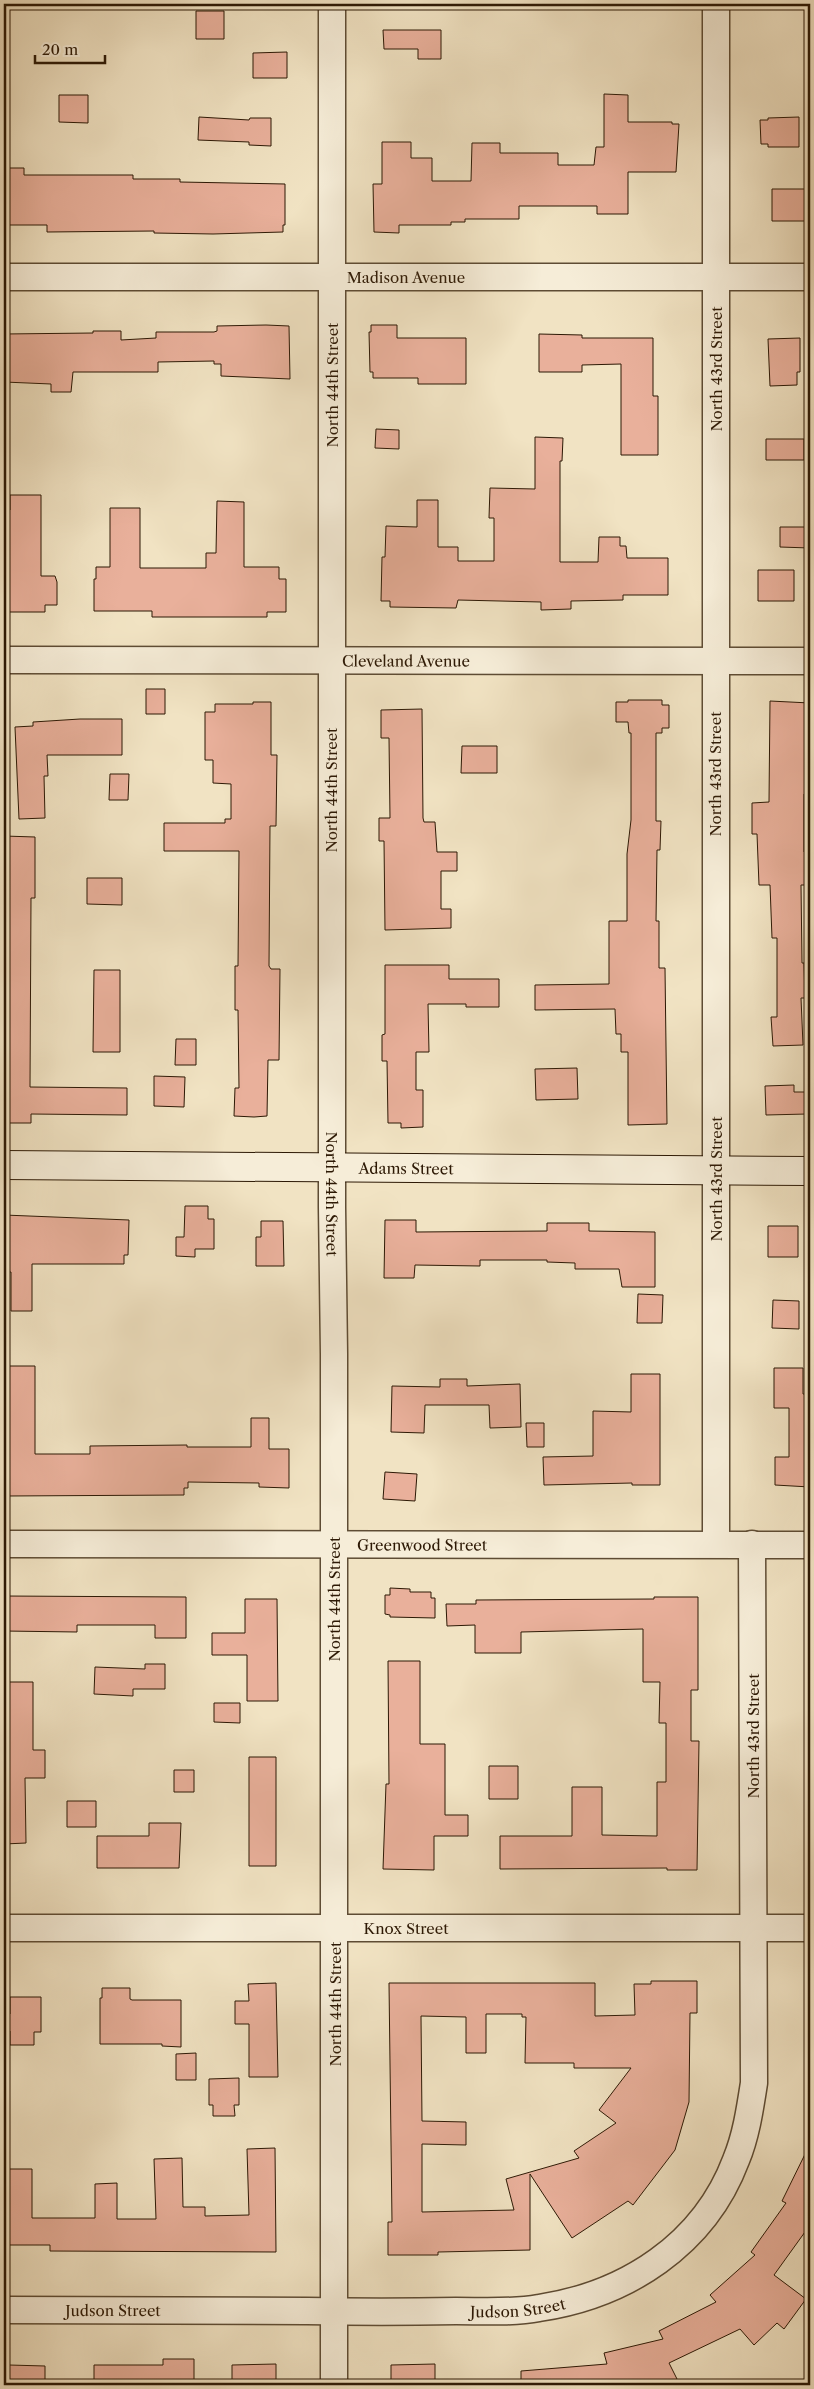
<svg xmlns="http://www.w3.org/2000/svg" width="814" height="2389" viewBox="0 0 814 2389" font-family="'Libre Caslon Text',serif">
  <style>
    .building { fill: #e9b09b; stroke: #2d1905; fill-rule: evenodd }
    .lines { fill: none; stroke-linecap: round; stroke-linejoin: round }
    .street-casing { stroke: #5e4c34; stroke-width: 29 }
    .secondary-casing { stroke: #2d1905; stroke-width: 30 }
    .street { stroke: #f6edd8; stroke-width: 26 }
    .secondary { stroke: #f6edd8; stroke-width: 28 }
    .labels { text-anchor: middle; dominant-baseline: central; stroke-width: 5; stroke-linejoin: round; paint-order: stroke }
    .street-label { font-size: 15px; fill: #2d1905; stroke: #f6edd8 }
  </style>
  <rect width="100%" height="100%" fill="#f1e3c3"/>
  <filter id="stains"><feTurbulence type="fractalNoise" baseFrequency=".004" numOctaves="4"/><feColorMatrix values="0 0 0 0 .2 0 0 0 0 .09 0 0 0 0 .02 0 0 0 .5 -.17"/></filter>
  <radialGradient id="worn" r=".72"><stop offset=".6" stop-color="#630" stop-opacity="0"/><stop offset="1" stop-color="#630" stop-opacity=".3"/></radialGradient>
  <path class="building" d="M 196,11 L 224,11 L 224,39 L 196,39 Z
    M 383,30 L 441,30 L 441,59 L 418,59 L 418,49 L 384,49 Z
    M 287,52 L 287,78 L 253,78 L 253,53 Z
    M 604,94 L 628,95 L 628,122 L 672,122 L 672,124 L 679,124 L 676,172 L 628,172 L 628,214 L 597,214 L 597,206 L 519,206 L 519,219 L 465,219 L 465,222 L 451,222 L 451,225 L 399,225 L 399,233 L 374,232 L 373,184 L 382,184 L 382,142 L 411,142 L 411,158 L 432,158 L 432,181 L 471,181 L 472,143 L 500,143 L 500,153 L 558,153 L 558,165 L 594,165 L 596,147 L 604,147 Z
    M 59,95 L 88,95 L 88,123 L 59,122 Z
    M 199,117 L 249,120 L 250,118 L 271,118 L 271,146 L 249,145 L 249,142 L 198,140 Z
    M 799,117 L 799,147 L 768,147 L 768,144 L 761,144 L 760,120 L 768,120 L 768,118 Z
    M 4,168 L 24,168 L 24,175 L 133,175 L 133,179 L 180,179 L 180,182 L 285,184 L 285,225 L 283,225 L 283,232 L 213,234 L 154,233 L 154,231 L 47,232 L 47,225 L 4,225 Z
    M 772,189 L 810,189 L 810,221 L 772,221 Z
    M 266,325 L 289,326 L 290,379 L 221,376 L 221,364 L 214,364 L 214,361 L 158,362 L 158,372 L 73,372 L 71,392 L 51,392 L 51,384 L 4,382 L 4,334 L 93,333 L 93,331 L 121,331 L 121,340 L 156,338 L 156,332 L 214,332 L 217,331 L 217,326 Z
    M 371,325 L 397,325 L 397,338 L 466,338 L 466,384 L 418,384 L 418,378 L 373,378 L 373,372 L 370,372 L 369,332 L 371,332 Z
    M 539,334 L 582,335 L 582,338 L 653,338 L 653,396 L 658,396 L 658,455 L 621,455 L 621,364 L 582,365 L 582,372 L 539,372 Z
    M 800,338 L 800,372 L 797,372 L 797,385 L 770,386 L 768,339 Z
    M 376,429 L 399,430 L 399,449 L 375,448 Z
    M 535,437 L 563,438 L 562,461 L 560,461 L 560,562 L 598,562 L 599,537 L 620,537 L 620,546 L 626,546 L 627,558 L 668,558 L 668,595 L 623,595 L 623,600 L 571,601 L 571,609 L 541,610 L 541,602 L 458,600 L 456,608 L 390,607 L 390,601 L 381,601 L 382,557 L 385,557 L 386,526 L 417,527 L 417,500 L 438,500 L 438,547 L 458,547 L 458,561 L 494,561 L 494,518 L 489,518 L 490,488 L 535,489 Z
    M 766,439 L 804,439 L 804,460 L 766,460 Z
    M 10,495 L 41,495 L 41,576 L 55,576 L 57,582 L 57,605 L 45,605 L 45,612 L 4,612 L 4,578 L 7,578 L 7,510 L 10,510 Z
    M 217,501 L 244,502 L 244,567 L 279,567 L 279,579 L 286,579 L 286,612 L 267,612 L 267,617 L 152,617 L 152,611 L 94,611 L 94,579 L 96,579 L 96,567 L 110,567 L 110,508 L 140,508 L 140,568 L 206,568 L 206,553 L 216,553 Z
    M 780,527 L 810,527 L 810,548 L 780,547 Z
    M 758,570 L 794,570 L 794,601 L 758,601 Z
    M 146,689 L 165,689 L 165,714 L 146,714 Z
    M 628,700 L 662,700 L 662,705 L 669,705 L 669,728 L 662,728 L 662,733 L 656,733 L 656,821 L 661,821 L 660,850 L 657,850 L 656,921 L 659,921 L 659,968 L 665,968 L 667,1124 L 628,1125 L 628,1052 L 621,1052 L 621,1034 L 616,1034 L 615,1009 L 535,1010 L 535,985 L 609,984 L 609,921 L 627,921 L 627,854 L 631,820 L 631,733 L 629,733 L 628,722 L 616,722 L 616,702 L 628,702 Z
    M 770,701 L 810,703 L 810,794 L 804,794 L 804,852 L 810,852 L 810,885 L 801,885 L 802,963 L 804,963 L 805,998 L 801,998 L 803,1045 L 773,1046 L 771,1017 L 777,1017 L 777,938 L 772,938 L 770,885 L 759,885 L 757,834 L 752,834 L 752,803 L 769,802 Z
    M 253,702 L 271,702 L 271,755 L 277,755 L 276,826 L 270,826 L 269,966 L 271,969 L 280,969 L 279,1060 L 268,1060 L 267,1116 L 254,1117 L 234,1116 L 235,1088 L 239,1088 L 238,1010 L 235,1010 L 235,966 L 238,966 L 239,851 L 164,851 L 164,823 L 225,823 L 225,819 L 231,819 L 231,784 L 213,783 L 213,760 L 205,760 L 205,712 L 215,712 L 215,704 L 253,704 Z
    M 422,709 L 423,818 L 424,822 L 435,822 L 437,852 L 457,852 L 457,871 L 441,871 L 441,909 L 451,909 L 451,928 L 385,930 L 384,841 L 379,841 L 379,818 L 390,818 L 389,738 L 381,738 L 381,710 Z
    M 80,719 L 122,719 L 122,755 L 47,755 L 48,776 L 44,776 L 45,818 L 19,819 L 15,727 L 33,726 L 33,722 Z
    M 462,746 L 497,746 L 497,773 L 461,773 Z
    M 110,774 L 129,774 L 128,800 L 109,800 Z
    M 4,836 L 35,837 L 35,898 L 31,898 L 30,1087 L 127,1088 L 127,1115 L 31,1114 L 31,1123 L 4,1123 Z
    M 87,878 L 122,878 L 122,905 L 87,904 Z
    M 385,965 L 449,965 L 449,979 L 499,979 L 499,1007 L 466,1007 L 466,1004 L 428,1004 L 429,1052 L 416,1052 L 416,1090 L 423,1090 L 423,1127 L 401,1128 L 401,1123 L 388,1123 L 387,1061 L 382,1061 L 382,1035 L 385,1034 Z
    M 94,970 L 120,970 L 120,1052 L 93,1052 Z
    M 176,1039 L 196,1039 L 196,1065 L 175,1065 Z
    M 577,1068 L 578,1099 L 536,1100 L 535,1069 Z
    M 154,1076 L 185,1077 L 184,1107 L 154,1106 Z
    M 794,1085 L 794,1092 L 807,1092 L 807,1114 L 766,1115 L 765,1086 Z
    M 185,1206 L 208,1206 L 208,1219 L 214,1219 L 214,1249 L 195,1249 L 195,1257 L 176,1256 L 176,1237 L 184,1237 Z
    M 4,1215 L 129,1220 L 128,1255 L 124,1255 L 124,1264 L 32,1264 L 32,1311 L 11,1311 L 11,1272 L 4,1272 Z
    M 385,1220 L 416,1220 L 416,1232 L 547,1231 L 547,1223 L 589,1223 L 589,1231 L 655,1232 L 655,1287 L 622,1287 L 619,1269 L 575,1269 L 575,1263 L 547,1262 L 547,1260 L 480,1260 L 480,1266 L 415,1265 L 414,1278 L 384,1278 Z
    M 261,1221 L 283,1221 L 284,1266 L 256,1266 L 256,1237 L 261,1237 Z
    M 768,1226 L 798,1226 L 798,1257 L 768,1257 Z
    M 638,1294 L 663,1295 L 662,1323 L 637,1323 Z
    M 773,1300 L 799,1301 L 799,1329 L 772,1328 Z
    M 4,1366 L 35,1366 L 35,1454 L 90,1454 L 90,1446 L 187,1445 L 187,1447 L 251,1447 L 251,1418 L 269,1418 L 269,1449 L 289,1449 L 289,1488 L 259,1487 L 259,1483 L 188,1482 L 188,1488 L 184,1488 L 184,1495 L 7,1496 L 7,1490 L 4,1490 Z
    M 774,1368 L 803,1368 L 803,1394 L 810,1394 L 810,1487 L 775,1485 L 775,1457 L 789,1457 L 789,1408 L 774,1408 Z
    M 631,1374 L 660,1374 L 660,1485 L 632,1485 L 632,1483 L 544,1485 L 543,1457 L 593,1456 L 593,1411 L 631,1412 Z
    M 440,1379 L 467,1379 L 467,1386 L 520,1384 L 521,1427 L 490,1428 L 489,1405 L 425,1405 L 424,1433 L 391,1432 L 392,1386 L 440,1387 Z
    M 526,1423 L 544,1423 L 544,1447 L 527,1447 Z
    M 385,1472 L 417,1474 L 415,1501 L 383,1499 Z
    M 390,1588 L 410,1589 L 410,1592 L 431,1592 L 431,1598 L 435,1598 L 435,1618 L 390,1617 L 390,1615 L 385,1614 L 385,1595 L 390,1595 Z
    M 4,1596 L 186,1597 L 186,1638 L 155,1638 L 155,1625 L 77,1625 L 77,1632 L 4,1631 Z
    M 654,1597 L 698,1597 L 698,1690 L 691,1690 L 691,1741 L 699,1741 L 697,1870 L 667,1870 L 667,1868 L 500,1869 L 500,1836 L 572,1836 L 572,1787 L 602,1787 L 602,1835 L 657,1836 L 657,1782 L 666,1782 L 666,1723 L 659,1723 L 660,1682 L 643,1682 L 643,1629 L 521,1632 L 521,1653 L 475,1653 L 475,1625 L 447,1626 L 446,1604 L 476,1604 L 476,1600 L 654,1599 Z
    M 245,1599 L 277,1599 L 278,1701 L 247,1701 L 247,1655 L 212,1655 L 212,1633 L 245,1633 Z
    M 388,1661 L 420,1661 L 420,1744 L 445,1744 L 445,1815 L 468,1815 L 468,1836 L 434,1836 L 434,1870 L 383,1869 L 386,1784 L 389,1784 Z
    M 145,1664 L 165,1664 L 165,1689 L 133,1689 L 133,1696 L 94,1694 L 95,1667 L 145,1669 Z
    M 5,1682 L 33,1682 L 33,1750 L 45,1750 L 45,1778 L 25,1778 L 26,1843 L 4,1844 Z
    M 214,1703 L 240,1703 L 240,1723 L 214,1722 Z
    M 249,1757 L 276,1757 L 276,1866 L 249,1866 Z
    M 489,1766 L 518,1766 L 518,1799 L 489,1799 Z
    M 174,1770 L 194,1770 L 194,1792 L 174,1792 Z
    M 67,1801 L 96,1801 L 96,1827 L 67,1827 Z
    M 149,1823 L 181,1823 L 179,1868 L 97,1868 L 97,1836 L 149,1836 Z
    M 651,1981 L 697,1981 L 697,2013 L 690,2013 L 689,2102 L 675,2150 L 633,2205 L 628,2201 L 572,2238 L 530,2174 L 530,2250 L 438,2252 L 438,2255 L 388,2255 L 388,2222 L 392,2222 L 389,1983 L 595,1983 L 595,2016 L 635,2015 L 634,1984 L 651,1984 ZM 486,2014 L 522,2014 L 522,2017 L 526,2017 L 525,2063 L 574,2063 L 574,2068 L 631,2068 L 599,2110 L 616,2123 L 574,2151 L 579,2158 L 506,2179 L 514,2210 L 422,2212 L 422,2144 L 466,2145 L 466,2122 L 422,2121 L 421,2016 L 466,2017 L 466,2053 L 486,2053 Z
    M 276,1983 L 278,2077 L 249,2077 L 249,2024 L 235,2024 L 235,2001 L 249,2001 L 248,1984 Z
    M 102,1988 L 130,1988 L 130,1999 L 132,2000 L 181,2000 L 181,2047 L 162,2046 L 162,2044 L 100,2044 L 100,1998 L 102,1998 Z
    M 10,1997 L 41,1997 L 41,2032 L 34,2032 L 34,2045 L 10,2045 L 10,2031 L 7,2028 L 7,2017 L 10,2014 Z
    M 196,2053 L 196,2080 L 176,2080 L 176,2054 Z
    M 239,2078 L 239,2105 L 234,2105 L 235,2116 L 213,2116 L 213,2105 L 209,2105 L 209,2079 Z
    M 810,2144 L 810,2225 L 774,2275 L 806,2299 L 784,2329 L 777,2323 L 754,2345 L 740,2329 L 669,2363 L 680,2385 L 521,2385 L 521,2371 L 607,2364 L 604,2353 L 663,2339 L 659,2331 L 716,2302 L 710,2295 L 755,2255 L 751,2252 L 786,2203 L 782,2201 Z
    M 275,2148 L 276,2252 L 50,2251 L 50,2245 L 4,2245 L 4,2169 L 32,2169 L 32,2218 L 95,2218 L 95,2184 L 117,2183 L 117,2219 L 156,2219 L 154,2159 L 182,2158 L 183,2207 L 205,2207 L 205,2216 L 249,2215 L 247,2149 Z
    M 163,2359 L 194,2359 L 194,2385 L 94,2385 L 94,2365 L 163,2365 Z
    M 276,2364 L 276,2385 L 232,2385 L 232,2365 Z
    M 435,2364 L 435,2385 L 391,2385 L 391,2365 Z
    M 9,2365 L 45,2366 L 45,2385 L 9,2385 Z"/>
  <g class="lines">
    <g class="street-casing">
      <g id="street">
        <path id="s1" d="M 332,4 L 332,1207 L 334,1354 L 334,2385"/>
        <path d="M 716,4 L 716,1544"/>
        <path id="s2" d="M 4,277 L 810,277"/>
        <path id="s3" d="M 4,660 L 810,661"/>
        <path id="s4" d="M 4,1544 L 810,1545"/>
        <path id="s5" d="M 4,1928 L 810,1928"/>
        <path id="s6" d="M 4,2310 C 105,2310 206,2310 307,2311 C 356,2312 406,2312 456,2311 C 483,2311 512,2313 539,2308 C 626,2295 704,2245 736,2160 C 746,2136 750,2109 754,2083 L 752,1544"/>
      </g>
    </g>
    <g class="secondary-casing">
      <g id="secondary">
        <path id="s7" d="M 4,1165 L 810,1171"/>
      </g>
    </g>
    <use href="#street" class="street"/>
    <use href="#secondary" class="secondary"/>
  </g>
  <g class="labels">
    <g class="street-label">
      <text stroke="none"><textPath href="#s2" startOffset="402">Madison Avenue</textPath></text>
      <text transform="translate(716 369) rotate(-90)">North 43rd Street</text>
      <text transform="translate(332 385) rotate(-90)">North 44th Street</text>
      <text stroke="none"><textPath href="#s3" startOffset="402">Cleveland Avenue</textPath></text>
      <text transform="translate(715 774) rotate(-90)">North 43rd Street</text>
      <text transform="translate(331 790) rotate(-90)">North 44th Street</text>
      <text stroke="none"><textPath href="#s7" startOffset="402">Adams Street</textPath></text>
      <text transform="translate(716 1179) rotate(-90)">North 43rd Street</text>
      <text stroke="none"><textPath href="#s1" startOffset="1190">North 44th Street</textPath></text>
      <text stroke="none"><textPath href="#s4" startOffset="418">Greenwood Street</textPath></text>
      <text transform="translate(334 1599) rotate(-90)">North 44th Street</text>
      <text transform="translate(753 1736) rotate(-90)">North 43rd Street</text>
      <text stroke="none"><textPath href="#s5" startOffset="402">Knox Street</textPath></text>
      <text transform="translate(335 2004) rotate(-90)">North 44th Street</text>
      <text stroke="none"><textPath href="#s6" startOffset="514">Judson Street</textPath></text>
      <text stroke="none"><textPath href="#s6" startOffset="109">Judson Street</textPath></text>
    </g>
  </g>
  <rect width="814" height="2389" fill="none" stroke="#f1e3c3" stroke-width="20"/>
  <rect x="5" y="5" width="804" height="2379" fill="none" stroke="#2d1905" stroke-width="2.5"/>
  <rect x="10" y="10" width="794" height="2369" fill="none" stroke="#2d1905"/>
  <path d="M35 55v8h70v-8" fill="none" stroke="#2d1905" stroke-width="2.5"/>
  <text x="42" y="55" font-size="15" fill="#2d1905" stroke="#f6edd8" stroke-width="4" paint-order="stroke">20 m</text>
  <rect width="100%" height="100%" filter="url(#stains)"/>
  <rect width="100%" height="100%" fill="url(#worn)"/>
</svg>
